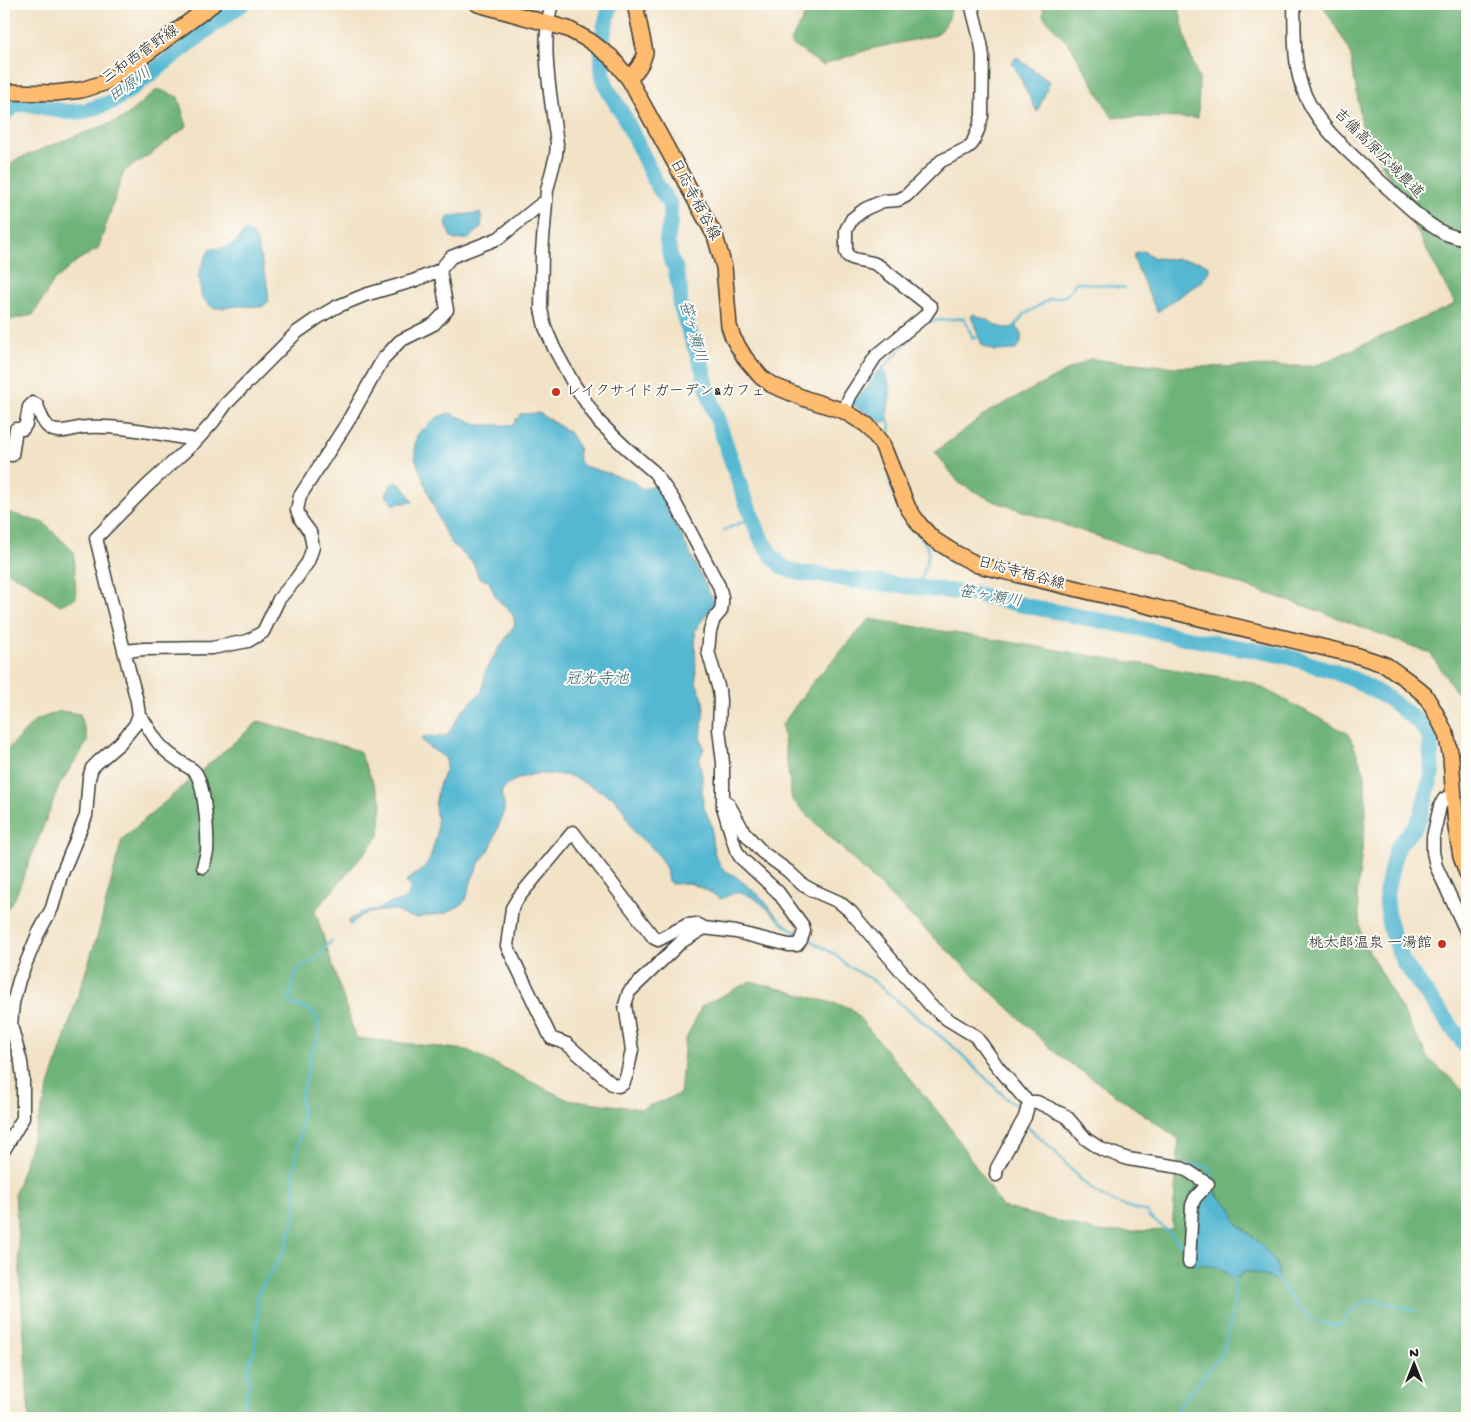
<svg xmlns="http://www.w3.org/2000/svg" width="1471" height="1422" viewBox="0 0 1471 1422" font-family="'Gochi Hand','Klee One',sans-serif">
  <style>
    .forest { fill: #6eb378; stroke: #45684a; fill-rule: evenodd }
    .water { fill: #54b8d2; stroke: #386a77 }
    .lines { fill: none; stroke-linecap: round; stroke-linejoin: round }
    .stream { stroke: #54b8d2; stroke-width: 2.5 }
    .river { stroke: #54b8d2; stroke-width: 16 }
    .minor-casing { stroke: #3c3a36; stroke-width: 15 }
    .major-casing { stroke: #3c3a36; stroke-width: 18 }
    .minor { stroke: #fff; stroke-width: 12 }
    .major { stroke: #febc70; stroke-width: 15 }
    .poi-dot { fill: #c8321e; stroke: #fdfcf7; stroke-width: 2 }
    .labels { text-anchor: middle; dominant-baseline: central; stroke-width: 4; stroke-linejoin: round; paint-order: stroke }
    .street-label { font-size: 15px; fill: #1c1c1c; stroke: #fdfcf7 }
    .poi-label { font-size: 15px; fill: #1c1c1c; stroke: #fdfcf7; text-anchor: start }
    .water-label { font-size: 16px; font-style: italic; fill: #35626e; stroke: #fdfcf7 }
  </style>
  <rect width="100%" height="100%" fill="#fdfcf7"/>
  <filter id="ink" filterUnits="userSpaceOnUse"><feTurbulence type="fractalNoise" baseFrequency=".02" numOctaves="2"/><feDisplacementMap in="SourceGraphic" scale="10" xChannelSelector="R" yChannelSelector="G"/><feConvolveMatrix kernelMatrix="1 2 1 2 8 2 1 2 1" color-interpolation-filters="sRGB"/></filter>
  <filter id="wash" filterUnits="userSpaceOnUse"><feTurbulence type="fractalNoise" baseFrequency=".0096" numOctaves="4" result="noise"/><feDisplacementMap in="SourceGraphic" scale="20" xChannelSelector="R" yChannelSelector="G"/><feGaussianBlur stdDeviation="1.12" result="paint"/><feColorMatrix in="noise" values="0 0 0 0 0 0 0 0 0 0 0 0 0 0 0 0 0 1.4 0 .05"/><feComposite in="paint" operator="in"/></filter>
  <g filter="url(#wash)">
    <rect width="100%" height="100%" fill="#f2e2c6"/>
    <path class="forest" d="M 811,4 L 951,4 L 949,19 L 937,35 L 870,49 L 822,65 L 790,43 Z
      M 1044,4 L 1178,4 L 1188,49 L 1199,80 L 1198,118 L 1112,117 L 1072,48 L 1043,16 Z
      M 1325,4 L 1467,4 L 1467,717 L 1463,702 L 1430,653 L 1322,612 L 993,501 L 959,483 L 935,452 L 988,412 L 1090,359 L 1176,367 L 1315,366 L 1455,304 L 1362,126 L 1350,51 L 1324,7 Z
      M 158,89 L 178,97 L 187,126 L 152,153 L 124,171 L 98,249 L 78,260 L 54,281 L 33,315 L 4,321 L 4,176 L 15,160 L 70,138 L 122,119 Z
      M 4,511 L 44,523 L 74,552 L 76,598 L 60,605 L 27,582 L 4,570 Z
      M 870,619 L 1251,682 L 1349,734 L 1365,774 L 1366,816 L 1357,894 L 1361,937 L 1429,1059 L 1467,1093 L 1467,1418 L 29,1418 L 15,1193 L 99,930 L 122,839 L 259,721 L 359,751 L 382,802 L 379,836 L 315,911 L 356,1038 L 467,1050 L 566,1099 L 641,1109 L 680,1094 L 685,1041 L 702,1006 L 751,981 L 851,1008 L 947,1123 L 1002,1207 L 1099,1232 L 1172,1230 L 1179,1139 L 1057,1054 L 912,917 L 792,800 L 782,725 L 812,683 ZM 1217,1192 L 1218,1196 L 1232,1208 L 1233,1217 L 1236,1222 L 1257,1240 L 1276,1280 L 1248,1271 L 1244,1272 L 1239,1277 L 1230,1277 L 1219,1268 L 1204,1264 Z
      M 61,711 L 80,714 L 88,741 L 60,784 L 15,898 L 4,913 L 4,753 L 36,720 Z"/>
    <path class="water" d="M 1016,57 L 1050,82 L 1037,112 L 1012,62 Z
      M 480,213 L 482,220 L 481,228 L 468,239 L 455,240 L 450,236 L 446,223 L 449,216 Z
      M 245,231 L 252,234 L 256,239 L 267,283 L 269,301 L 262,307 L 239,306 L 223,308 L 213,308 C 209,304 202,300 201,294 C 199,287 202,284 198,277 C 201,267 205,257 210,249 C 230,248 234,247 245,231 Z
      M 1143,251 L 1155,258 L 1190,260 L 1202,262 L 1209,266 L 1209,271 L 1202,281 L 1157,312 L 1134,260 L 1134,255 L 1137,252 Z
      M 973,314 C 978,316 984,318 989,321 C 998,326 1005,331 1016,326 L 1021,333 L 1021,343 L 1016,350 L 995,351 L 982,345 L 971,316 Z
      M 884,366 C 883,374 890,381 890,390 C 891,403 885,408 889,422 L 877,421 L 851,403 L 869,385 L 877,373 Z
      M 449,413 L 480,425 L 514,425 L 516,419 L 519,418 L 520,414 L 539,413 L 569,432 L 578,446 L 579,461 L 584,466 L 631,480 L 642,489 L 655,485 L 665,503 L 713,600 L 714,604 L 700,623 L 695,631 L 696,682 L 703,699 L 704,708 L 701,739 L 704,748 L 699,760 L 702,776 L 703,805 L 712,826 L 712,841 L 716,858 L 724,870 L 734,875 L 761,897 L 786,927 C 774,917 752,889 735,893 C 731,894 725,897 721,899 L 710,892 L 690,883 L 671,884 L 668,881 L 666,868 L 658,855 L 651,847 L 634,832 L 623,809 L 614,798 L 571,776 L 553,774 L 535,774 L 526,776 L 513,781 L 503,789 L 501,793 L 504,804 L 504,811 L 490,849 L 480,862 L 472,879 L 466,900 L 461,905 L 446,913 L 416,918 L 406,916 L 395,910 L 374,912 L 360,916 L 350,926 L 349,921 L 360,913 L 381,908 L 390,903 L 401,901 L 408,896 L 410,891 L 410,885 L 406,883 L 407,880 L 423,869 L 430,859 L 437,834 L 437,820 L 435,807 L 438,788 L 446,768 L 446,759 C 438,751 425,748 421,738 L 426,736 L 442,737 L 448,734 L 462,711 L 482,692 L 486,670 L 492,659 L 514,626 C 517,613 505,607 498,600 C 494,595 491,586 489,581 L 479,578 L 473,563 L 452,544 L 442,527 L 415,458 L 415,444 L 417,435 L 423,428 L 426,430 L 427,428 L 426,427 L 438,417 Z
      M 395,482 L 403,486 L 413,502 L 393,504 L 386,495 L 392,483 Z
      M 1212,1189 L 1214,1189 L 1218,1196 L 1232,1208 C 1234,1225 1243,1229 1255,1239 C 1266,1248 1274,1259 1279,1272 L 1276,1280 L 1248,1271 C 1242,1271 1240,1277 1234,1278 L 1219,1268 L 1204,1264 L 1195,1266 L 1193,1264 L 1197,1207 L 1200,1199 Z"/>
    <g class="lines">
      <path class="stream" d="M 925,322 L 964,318 L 973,338 L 981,335
        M 1012,329 L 1025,314 L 1050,299 L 1061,297 L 1067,295 L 1076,282 L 1125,288
        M 882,370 C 893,356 906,345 915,331
        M 888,420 L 890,425 L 890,437
        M 889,479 C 893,497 900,514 912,528 C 917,535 927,541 928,550 C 930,558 921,579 918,587
        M 724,530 L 752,518
        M 778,918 L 787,926 L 799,934
        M 806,938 L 836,955 L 846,965 L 871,979 L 957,1050 L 1007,1099 L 1016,1105 L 1025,1106
        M 1026,1126 C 1036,1135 1048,1144 1058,1155 C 1072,1170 1085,1186 1103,1197 C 1117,1205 1132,1208 1147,1212 L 1149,1217 L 1163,1227 L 1184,1247
        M 1188,1165 L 1206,1166 L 1210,1168 L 1214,1190
        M 1276,1277 L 1298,1308 L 1306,1312 L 1311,1319 L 1317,1322 L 1335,1325 L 1339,1325 L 1352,1311 L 1364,1302 L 1377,1300 L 1417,1311
        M 235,1418 L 239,1414 L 246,1399 L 249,1383 L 249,1366 L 255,1347 L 258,1314 L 257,1295 L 285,1249 L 293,1226 L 296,1208 L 293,1175 L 302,1123 L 302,1111 L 300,1096 L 307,1078 L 309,1058 L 319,1036 L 319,1026 L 316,1015 L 309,1010 L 292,1004 L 289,1001 L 290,995 L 297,971 L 301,967 L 316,959 L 332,940
        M 1170,1418 L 1224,1350 L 1235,1298 L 1234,1277"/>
      <path class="river" d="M 611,4 L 605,25 L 602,44 L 602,63 L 603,76 L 608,90 L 625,118 L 657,185 L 670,204 L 670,223 L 667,240 L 671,261 L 675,267 L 680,291 L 680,305 L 702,367 L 712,404 L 743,494 L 761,539 L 772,556 L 784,568 L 799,573 L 823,575 L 850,580 L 891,584 L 979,595 L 1032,607 L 1193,639 L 1286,656 L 1333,671 L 1357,681 L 1389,699 L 1420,723 L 1430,737 L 1432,773 L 1421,815 L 1416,825 L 1399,845 L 1394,857 L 1386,894 L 1389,924 L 1403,962 L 1446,1020 L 1467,1047
        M 4,114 L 14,106 L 24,103 L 67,112 L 85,111 L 112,102 L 131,89 L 224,17 L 242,4"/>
    </g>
  </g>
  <g filter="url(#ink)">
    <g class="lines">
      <g class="minor-casing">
        <path id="minor" d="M 552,4 C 539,44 552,102 557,144 L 556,155 L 547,190 L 542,252 L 541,309 L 545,327 L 554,348 L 573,383 L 599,422 L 625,447 L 654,472 L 673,499 L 719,586 L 722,597 L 722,604 L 721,611 L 714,619 L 710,631 L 708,651 L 719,690 L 720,701 L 719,729 L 723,763 L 723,807 L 736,850 L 741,858 L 778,892 L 803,926 L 804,931 L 801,940 L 797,945 L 789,945 L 736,932 L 704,928 L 697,924 L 687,925 L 658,940 L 654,938 L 573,832 L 518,898 L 512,908 L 507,946 L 551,1038 L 567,1044 L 612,1084 L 618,1086 L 623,1084 L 627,1074 L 632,1050 L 625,1005 L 629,992 L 681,942 L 704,928
          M 1294,4 C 1295,30 1293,59 1301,84 C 1313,124 1350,153 1380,181 C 1400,199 1418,218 1442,232 C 1449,236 1459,238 1467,240
          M 844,411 L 850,396 L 876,356 L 920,320 L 925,316 L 931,307 L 879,266 L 873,263 L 854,259 L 848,256 L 846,252 L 846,230 L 852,219 L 865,209 L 883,201 L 898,200 L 906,196 L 941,161 L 966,149 L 972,144 L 978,130 L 982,116 L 983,57 L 981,43 L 971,4
          M 4,454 L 12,455 L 16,429 L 23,429 L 26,424 L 29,407 L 33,403 L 37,405 C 40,413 43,426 53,430 C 63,434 76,427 87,427 C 122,425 157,434 191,439 L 195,442
          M 125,651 L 144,649 L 212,648 L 248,641 L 263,632 L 279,599 L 296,579 L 308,562 L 313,547 L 310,532 L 301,520 L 297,510 L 300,496 L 347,423 L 383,359 L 400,341 L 434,324 L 447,310 L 440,270
          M 139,715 C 148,724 152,737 161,746 C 168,754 176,759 185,765 C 188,767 192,769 195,772 C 205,784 208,835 207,852 C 206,857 204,862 203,867
          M 1454,794 L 1444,799 L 1440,806 L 1433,837 L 1433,852 L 1436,866 L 1467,933
          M 724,800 L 728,803 L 744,832 L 762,852 L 788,871 L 803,885 L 812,890 L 839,902 L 851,912 L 930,1005 L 947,1019 L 975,1036 L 983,1046 L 997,1066 L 1023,1097 L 1029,1102 L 1037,1102 L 1066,1116 L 1086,1139 L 1101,1149 L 1128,1159 L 1179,1167 L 1188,1171 L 1208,1184 L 1195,1198 L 1192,1205 L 1189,1262
          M 4,1150 L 23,1118 L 23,1079 L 21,1062 L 11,1025 L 13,1003 L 19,980 L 38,934 L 52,908 L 61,876 L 86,816 L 89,778 L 92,768 L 98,762 L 120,743 L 135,725 L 139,715 L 137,701 L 107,584 L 96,538 L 147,486 L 195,442 L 213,422 L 226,404 L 296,333 L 319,317 L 336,307 L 365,295 L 413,281 L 440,270 L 451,257 L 499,238 L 541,204 L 546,203
          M 996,1175 L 997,1168 L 1025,1117 L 1029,1102"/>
      </g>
      <g class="major-casing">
        <path id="major" d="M 478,4 L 568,29 L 590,41 L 611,57 L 629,79 L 715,236 L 724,267 L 729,326 L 733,338 L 745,358 L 761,377 L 772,385 L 806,399 L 844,411 L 867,425 L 882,444 L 908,508 L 919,524 L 933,539 L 955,553 L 978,565 L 1359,656 L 1386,665 L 1407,680 L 1425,695 L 1435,712 L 1446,734 L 1451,757 L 1456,828 L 1461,856 L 1467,873
          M 629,79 C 637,70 643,63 645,52 L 635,4
          M 4,92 L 55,93 L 81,90 L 104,83 L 123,71 L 213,4"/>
      </g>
      <use href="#minor" class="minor"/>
      <use href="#major" class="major"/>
    </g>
  </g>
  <g class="poi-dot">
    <circle cx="556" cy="392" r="5"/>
    <circle cx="1442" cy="944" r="5"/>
  </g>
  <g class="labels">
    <g class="street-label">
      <text transform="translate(141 55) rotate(-35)">三和西菅野線</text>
      <text transform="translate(1378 154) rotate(45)">吉備高原広域農道</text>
      <text transform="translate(694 200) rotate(62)">日応寺栢谷線</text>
      <text transform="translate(1021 574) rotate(15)">日応寺栢谷線</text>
    </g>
    <g class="poi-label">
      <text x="566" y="392">レイクサイドガーデン&amp;カフェ</text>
      <text x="1432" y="944" text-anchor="end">桃太郎温泉 一湯館</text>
    </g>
    <g class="water-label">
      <text transform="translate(131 86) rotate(-35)">田原川</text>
      <text transform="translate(691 332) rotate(74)">笹ヶ瀬川</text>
      <text transform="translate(990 598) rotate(10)">笹ヶ瀬川</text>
      <text x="597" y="680">冠光寺池</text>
    </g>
  </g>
  <rect width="1471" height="1422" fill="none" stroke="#fdfcf7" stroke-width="20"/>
  <g transform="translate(1414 1364)" stroke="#fdfcf7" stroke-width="4" paint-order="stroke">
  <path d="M0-4L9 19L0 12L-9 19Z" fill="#1c1c1c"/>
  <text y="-8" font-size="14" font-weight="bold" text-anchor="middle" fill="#1c1c1c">N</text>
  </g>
</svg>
